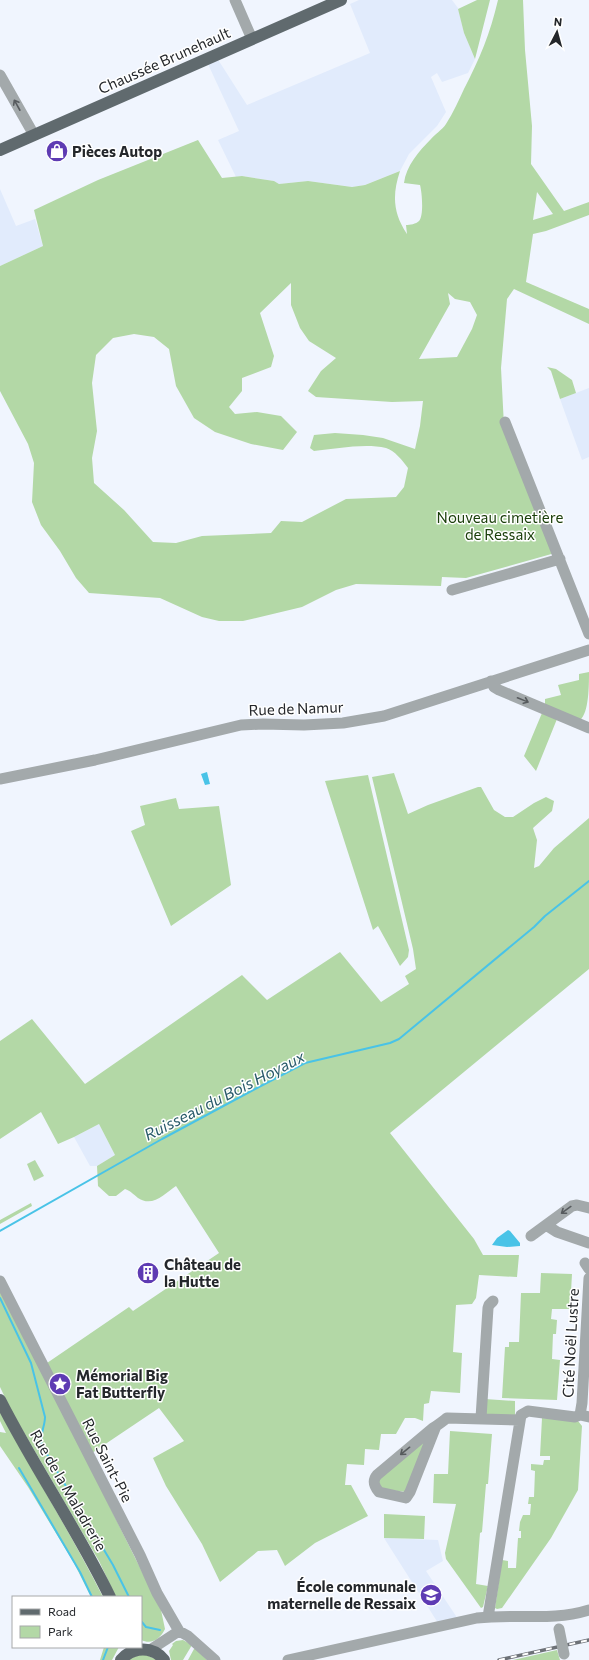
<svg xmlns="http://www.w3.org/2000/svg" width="589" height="1660" viewBox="0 0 589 1660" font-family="Commissioner,sans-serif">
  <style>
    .built { fill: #e1ebfc }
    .green { fill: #b3d8a6; fill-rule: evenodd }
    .water { fill: #49c3e7 }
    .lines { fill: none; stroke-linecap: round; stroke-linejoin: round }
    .stream { stroke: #49c3e7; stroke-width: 2 }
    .minor { stroke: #a3a9ab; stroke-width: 11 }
    .major { stroke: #606a6e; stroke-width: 12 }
    .rail-casing { stroke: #6d7177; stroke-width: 3.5 }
    .rail { stroke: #fff; stroke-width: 2; stroke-dasharray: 6; stroke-linecap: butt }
    .minor-bridge { stroke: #a3a9ab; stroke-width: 11 }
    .oneway { stroke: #575b5e }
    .labels { text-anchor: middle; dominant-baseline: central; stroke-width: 3; stroke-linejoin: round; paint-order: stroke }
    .street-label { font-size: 15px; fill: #24272b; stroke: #fff }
    .poi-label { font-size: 15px; font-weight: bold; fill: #24272b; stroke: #fff; text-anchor: start }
    .park-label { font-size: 15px; fill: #1c400c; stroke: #fff }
    .water-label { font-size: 16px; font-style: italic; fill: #285a69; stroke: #fff }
  </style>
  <rect width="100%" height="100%" fill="#f0f5fe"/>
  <path class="built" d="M 359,0 L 452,0 L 458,8 L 464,33 L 475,59 L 468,73 L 442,82 L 437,73 L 431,77 L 446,112 L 437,126 L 409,154 L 400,171 L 365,185 L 352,187 L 308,181 L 279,184 L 274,181 L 242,176 L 236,177 L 218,140 L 239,131 L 207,62 L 217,58 L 247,105 L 370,53 L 350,4 Z
    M 0,189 L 16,226 L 35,219 L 43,246 L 0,266 Z
    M 589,388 L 589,457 L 582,460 L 560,399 Z
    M 99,1124 L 115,1155 L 97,1166 L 90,1166 L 74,1137 Z
    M 384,1538 L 438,1540 L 443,1561 L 426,1571 L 458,1619 L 438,1623 Z"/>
  <path class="green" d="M 477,0 L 490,0 L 475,59 L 464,33 L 458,9 Z
    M 498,0 L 523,0 L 525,50 L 532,126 L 531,164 L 564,211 L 589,202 L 589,215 L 546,231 L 533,234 L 526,282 L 589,309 L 589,324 L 514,289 L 507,299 L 501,368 L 504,426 L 555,553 L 466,578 L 442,577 L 441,586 L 356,584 L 336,590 L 302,607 L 243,621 L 219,621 L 202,617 L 160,598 L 89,593 L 76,578 L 60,551 L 41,525 L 32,502 L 34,463 L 28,444 L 0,391 L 0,266 L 43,246 L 34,210 L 98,180 L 198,140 L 222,178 L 242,176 L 274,181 L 279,184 L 308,181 L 352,187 L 365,185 L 400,171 C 392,195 393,213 407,234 L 406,225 C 410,225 416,224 419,221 C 424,216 422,192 420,185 L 404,183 C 406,166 419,151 431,139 C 435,134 442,130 446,124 C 453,113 459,100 464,89 C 480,58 490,34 498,0 ZM 537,192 L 553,214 L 533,220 ZM 291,283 L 291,305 L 300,328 L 309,341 L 336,358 L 321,371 L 308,391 L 316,397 L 392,402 L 423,401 L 420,426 L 415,449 L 383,438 L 363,435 L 335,433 L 314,435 L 310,448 L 314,451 C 336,449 364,443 386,448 C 394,450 403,461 408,468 L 404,487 L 396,497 L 346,499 L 302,522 L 281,521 L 271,533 L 202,536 L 176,543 L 153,542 L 124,510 L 94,483 L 92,458 L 97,431 L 92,383 L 96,355 L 113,338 L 134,334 L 154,337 L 169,349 L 176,386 L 194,418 L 215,432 L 251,444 L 283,450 L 297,432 L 281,416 L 257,412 L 235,414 L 229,407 L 242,391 L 242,378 L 271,367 L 274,356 L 260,313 ZM 448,293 L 455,299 L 470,302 L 477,315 L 472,329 L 457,357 L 419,359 L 450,304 Z
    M 547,367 L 556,369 L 572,380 L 576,393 L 560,399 L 551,371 Z
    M 589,672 C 589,685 589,713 580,720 L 545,706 L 545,699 L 561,695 L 558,685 L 579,680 L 579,674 Z
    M 542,713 L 557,719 L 536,771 L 524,756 Z
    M 394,773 L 408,814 L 428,805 L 478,787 L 481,787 L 494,810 L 505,817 L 513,817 L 534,803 L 546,797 L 554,801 L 552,811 L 533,828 L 537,840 L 534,868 L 539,866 L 554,848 L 589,818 L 589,969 L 390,1133 L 474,1239 L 483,1255 L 519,1255 L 517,1277 L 479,1275 L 476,1298 L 472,1304 L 456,1305 L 453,1352 L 462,1353 L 460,1393 L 431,1391 L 429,1403 L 424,1404 L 423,1421 L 415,1418 L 405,1418 L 396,1434 L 381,1434 L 379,1450 L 365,1449 L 364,1465 L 347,1464 L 345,1485 L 351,1485 L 368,1516 L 315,1543 L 285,1566 L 277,1550 L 258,1551 L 220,1582 L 202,1544 L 166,1486 L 153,1458 L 184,1441 L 159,1408 L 92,1453 L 47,1363 L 129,1307 L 133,1311 L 219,1253 L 176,1186 C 165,1193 153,1208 138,1198 C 133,1194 132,1192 125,1189 L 116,1196 L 109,1196 L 98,1186 L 97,1166 L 115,1155 L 99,1124 L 74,1137 L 58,1144 L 41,1112 L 0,1139 L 0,1041 L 32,1019 L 85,1084 L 242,975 L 267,1000 L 340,952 L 381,1002 L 409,984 L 405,976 L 416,969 L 413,949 L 372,777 Z
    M 368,775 L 409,950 L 408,957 L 400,966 L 378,926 L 373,930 L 325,781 Z
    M 176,798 L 179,809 L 219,806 L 231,885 L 171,926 L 131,831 L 145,825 L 140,806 Z
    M 35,1160 L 44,1176 L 34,1181 L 27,1164 Z
    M 31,1203 L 32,1206 L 0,1224 L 0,1220 Z
    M 541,1273 L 572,1274 L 570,1309 L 552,1309 L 551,1319 L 557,1320 L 556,1334 L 553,1334 L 552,1359 L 560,1360 L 557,1400 L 502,1398 L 505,1347 L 509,1347 L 509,1342 L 519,1342 L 521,1293 L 540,1293 Z
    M 0,1286 L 161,1610 L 165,1629 C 160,1639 152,1645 141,1640 L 141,1597 L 116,1597 L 99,1561 L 12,1412 L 0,1387 Z
    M 485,1399 L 515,1401 L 515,1416 L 484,1415 Z
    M 0,1412 C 34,1474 71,1534 103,1597 L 91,1597 L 74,1563 L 28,1487 L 0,1446 L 0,1432 L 6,1433 L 0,1421 Z
    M 542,1418 L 578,1421 L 582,1426 L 578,1490 L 551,1538 L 502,1608 L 497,1609 L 495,1608 L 502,1560 L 508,1561 L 508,1568 L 516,1568 L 518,1538 L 521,1538 L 521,1531 L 519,1531 L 520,1522 L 523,1515 L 530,1515 L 531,1504 L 528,1504 L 529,1497 L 534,1497 L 535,1471 L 531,1470 L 531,1464 L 543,1465 L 544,1460 L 550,1460 L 550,1456 L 540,1456 Z
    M 450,1431 L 492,1434 L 488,1484 L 486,1484 L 482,1532 L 480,1533 L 476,1584 L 488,1586 L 483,1607 L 481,1608 L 446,1559 L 445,1553 L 456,1504 L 433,1503 L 434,1474 L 448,1474 Z
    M 428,1434 L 406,1492 L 380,1489 L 378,1478 Z
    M 384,1514 L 425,1516 L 424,1539 L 384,1538 Z
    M 183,1640 L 192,1645 L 183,1660 L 171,1660 L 169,1651 L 173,1645 L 172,1644 L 176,1641 Z
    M 104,1647 L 119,1647 L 112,1660 L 100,1660 Z
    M 194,1649 L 196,1649 L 207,1660 L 188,1660 Z
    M 557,1650 L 560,1660 L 513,1660 Z
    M 143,1653 L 157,1660 L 127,1660 Z"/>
  <path class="water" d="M 207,772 L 210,784 L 205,785 L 201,774 Z
    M 508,1230 L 510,1231 L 520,1243 L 520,1246 L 507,1247 L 492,1245 L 497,1238 Z"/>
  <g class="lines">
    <path class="stream" d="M 0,1231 L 162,1139 L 255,1089 L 305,1063 L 390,1043 L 399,1039 L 534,927 L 545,916 L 589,881
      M 0,1298 L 31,1363 L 45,1417 C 45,1427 39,1435 42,1446 L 113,1565 L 129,1597
      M 19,1468 L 80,1572 L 92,1597
      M 141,1621 L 146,1627 L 160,1630
      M 103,1660 L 108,1647"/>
    <path class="minor" d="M 235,0 L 252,39
      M 0,75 L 34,135
      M 505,422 L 589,634
      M 452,590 L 560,559
      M 491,681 L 494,687 L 499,690 L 589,728
      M 0,779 L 95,760 L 241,725 L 263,724 L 304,725 L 343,723 L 384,716 L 589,650
      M 546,1225 L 557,1232 L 589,1243
      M 531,1236 L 572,1206 L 577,1205 L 589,1208
      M 585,1263 L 589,1269
      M 0,1281 L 140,1555 L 157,1593 L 179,1631
      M 580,1415 L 582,1403 L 589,1278
      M 481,1418 L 488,1308 L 489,1305 L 493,1301
      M 436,1426 L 410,1492 L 406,1498 L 379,1492 C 374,1486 372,1481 377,1475 L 433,1428 C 438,1425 443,1421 447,1418 L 520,1420
      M 488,1617 L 521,1415 L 528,1411 L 575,1417 L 580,1415 L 589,1417
      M 150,1650 L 179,1631 L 188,1636 L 215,1660
      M 288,1660 L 477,1618 C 516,1613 551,1622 589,1610"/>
    <path class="major" d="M 0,150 L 341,0
      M 0,1400 C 34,1467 77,1529 110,1597
      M 121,1660 C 133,1646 153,1646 164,1660"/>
    <g class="rail-casing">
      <path id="rail" d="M 499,1660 L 589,1640"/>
    </g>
    <use href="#rail" class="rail"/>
    <path class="minor-bridge" d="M 559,1629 L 564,1654"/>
  </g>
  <defs><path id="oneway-shaft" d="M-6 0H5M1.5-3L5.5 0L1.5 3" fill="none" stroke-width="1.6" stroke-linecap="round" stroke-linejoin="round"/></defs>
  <g class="oneway">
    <use href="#oneway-shaft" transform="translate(17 105) rotate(-119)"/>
    <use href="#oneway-shaft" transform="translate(523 700) rotate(22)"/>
    <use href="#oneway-shaft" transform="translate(566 1210) rotate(144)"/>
    <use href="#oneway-shaft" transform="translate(405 1451) rotate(141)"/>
  </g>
  <defs>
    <g id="shop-disc" transform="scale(1.15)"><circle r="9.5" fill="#5e3bb3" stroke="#fff"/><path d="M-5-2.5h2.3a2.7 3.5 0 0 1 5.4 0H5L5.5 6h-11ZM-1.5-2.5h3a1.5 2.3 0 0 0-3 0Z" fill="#fff"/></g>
    <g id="building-disc" transform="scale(1.15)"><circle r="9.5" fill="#5e3bb3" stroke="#fff"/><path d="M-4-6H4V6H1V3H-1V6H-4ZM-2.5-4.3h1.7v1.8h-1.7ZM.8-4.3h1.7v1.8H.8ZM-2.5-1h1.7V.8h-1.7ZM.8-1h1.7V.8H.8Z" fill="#fff"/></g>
    <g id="sight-disc" transform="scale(1.15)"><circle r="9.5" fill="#5e3bb3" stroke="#fff"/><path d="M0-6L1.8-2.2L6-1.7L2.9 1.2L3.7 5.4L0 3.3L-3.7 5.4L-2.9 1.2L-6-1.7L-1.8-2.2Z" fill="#fff"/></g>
    <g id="school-disc" transform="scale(1.15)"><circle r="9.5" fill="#5e3bb3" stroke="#fff"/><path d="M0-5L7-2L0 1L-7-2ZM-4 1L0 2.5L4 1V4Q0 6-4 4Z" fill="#fff"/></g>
  </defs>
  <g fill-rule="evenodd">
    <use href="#shop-disc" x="57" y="151"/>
    <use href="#building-disc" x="148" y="1273"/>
    <use href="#sight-disc" x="60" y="1384"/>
    <use href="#school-disc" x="431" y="1595"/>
  </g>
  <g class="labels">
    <g class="street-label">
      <text transform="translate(164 60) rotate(-24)">Chaussée Brunehault</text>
      <text transform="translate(296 708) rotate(-2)">Rue de Namur</text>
      <text transform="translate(570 1343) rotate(-87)">Cité Noël Lustre</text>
      <text transform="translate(108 1460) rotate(63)">Rue Saint-Pie</text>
      <text transform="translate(69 1490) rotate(60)">Rue de la Maladrerie</text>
    </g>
    <g class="poi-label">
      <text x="72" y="151">Pièces Autop</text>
      <text x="164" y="1264">Château de<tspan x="164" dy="17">la Hutte</tspan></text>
      <text x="76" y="1375">Mémorial Big<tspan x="76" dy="17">Fat Butterfly</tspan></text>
      <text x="416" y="1586" text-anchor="end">École communale<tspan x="416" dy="17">maternelle de Ressaix</tspan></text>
    </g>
    <g class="park-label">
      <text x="500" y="517">Nouveau cimetière<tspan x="500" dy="17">de Ressaix</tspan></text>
    </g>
    <g class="water-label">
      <text transform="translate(224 1095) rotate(-27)">Ruisseau du Bois Hoyaux</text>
    </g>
  </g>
  <rect x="12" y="1596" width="130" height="52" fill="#ffffff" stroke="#a7a9aa"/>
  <rect x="20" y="1609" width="20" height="6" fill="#606a6e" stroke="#a7a9aa"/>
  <text x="48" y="1616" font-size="12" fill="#24272b">Road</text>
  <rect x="20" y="1626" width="20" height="12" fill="#b3d8a6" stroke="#a7a9aa"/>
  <text x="48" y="1636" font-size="12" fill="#24272b">Park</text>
  <g transform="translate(557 32) rotate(6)" stroke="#ffffff" stroke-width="3" paint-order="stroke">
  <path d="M0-3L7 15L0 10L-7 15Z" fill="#24272b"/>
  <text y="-6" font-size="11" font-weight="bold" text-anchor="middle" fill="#24272b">N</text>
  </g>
</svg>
